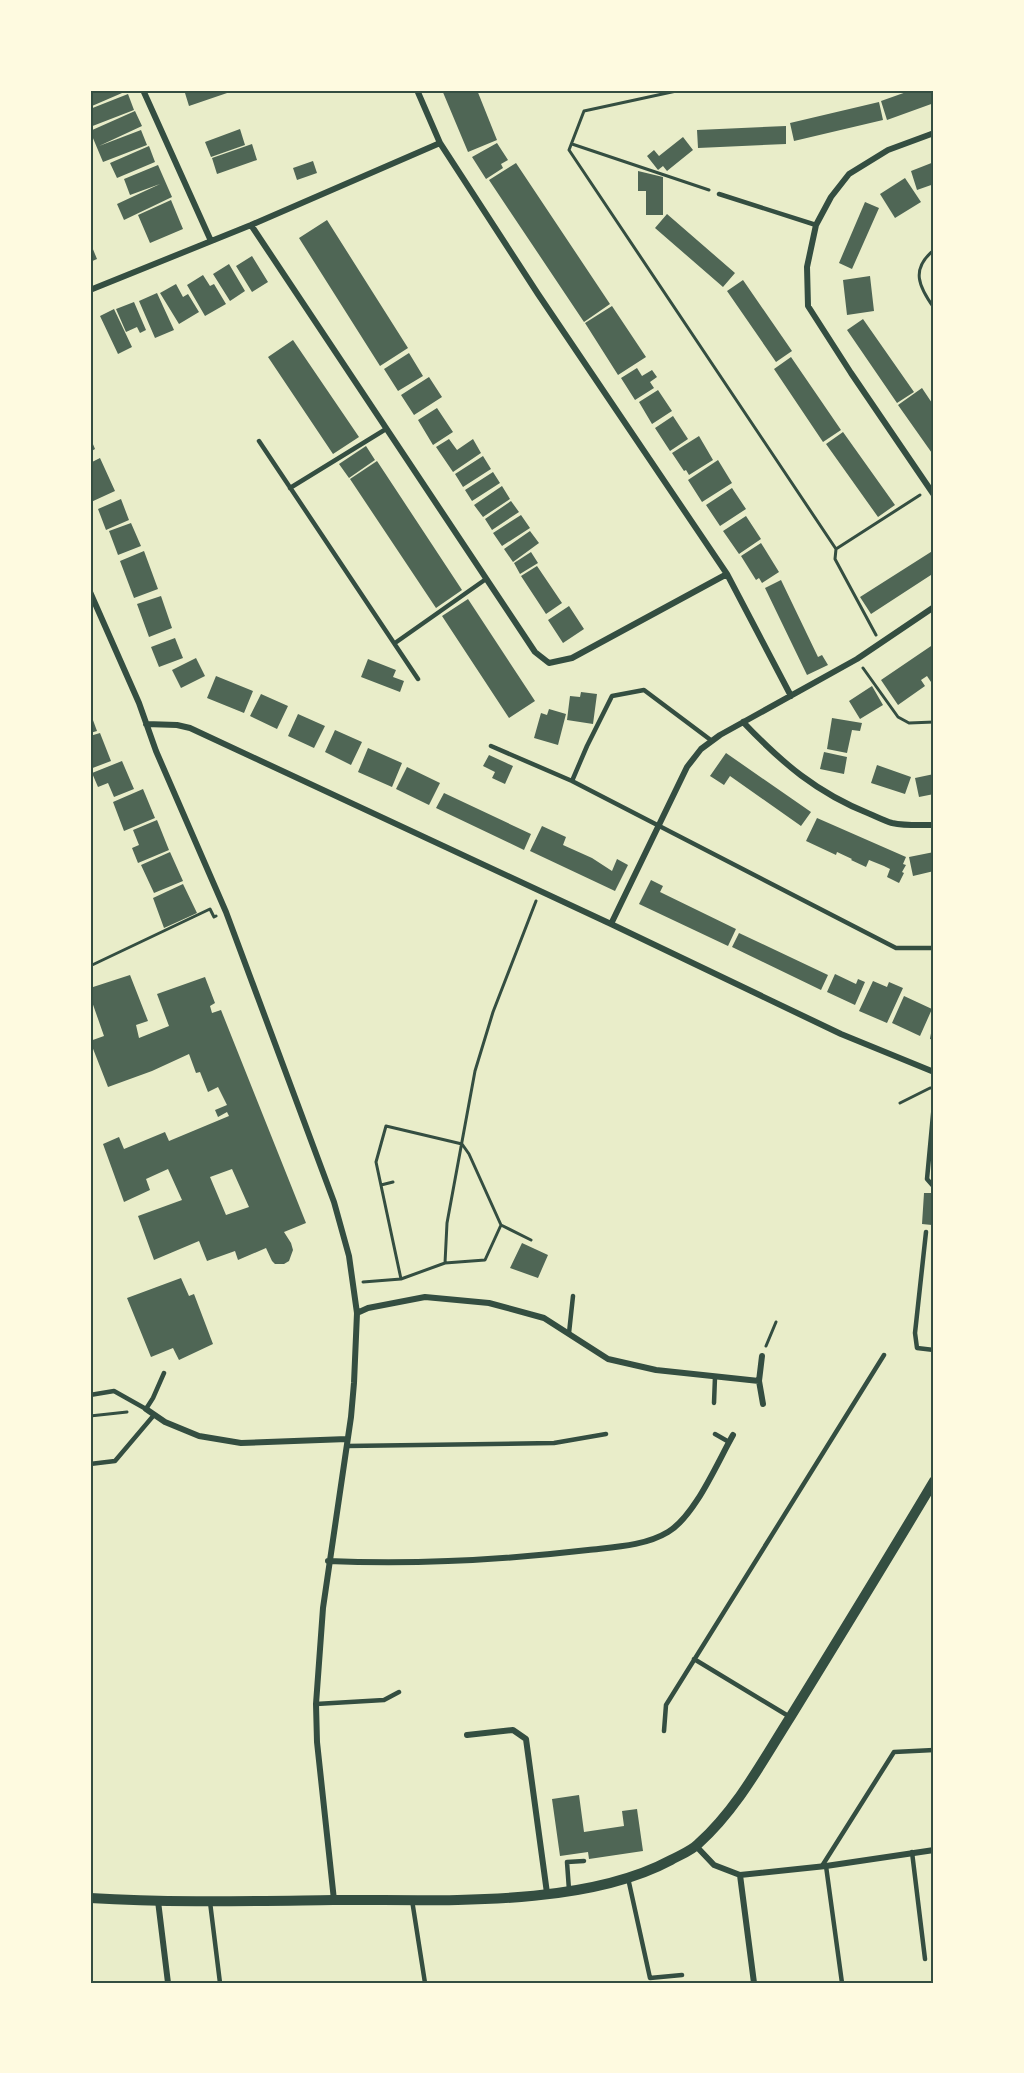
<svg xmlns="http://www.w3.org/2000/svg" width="1024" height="2073" viewBox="0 0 1024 2073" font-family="Jost,sans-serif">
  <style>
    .building { fill: #4f6655; fill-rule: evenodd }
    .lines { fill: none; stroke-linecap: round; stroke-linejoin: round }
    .path { stroke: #344e41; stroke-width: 3 }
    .service { stroke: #344e41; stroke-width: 4.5 }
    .minor { stroke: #344e41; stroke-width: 6 }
    .tertiary { stroke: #344e41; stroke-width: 10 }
    .neatline { fill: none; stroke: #344e41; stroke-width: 2 }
  </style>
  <rect width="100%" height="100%" fill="#e9edc9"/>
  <path class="building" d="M 90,90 L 129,90 L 92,106 Z
    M 193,90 L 229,90 L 230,92 L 189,106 L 185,93 Z
    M 442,90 L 477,90 L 497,140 L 468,152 Z
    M 912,90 L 934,90 L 934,103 L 887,120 L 881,101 Z
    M 128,94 L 134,110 L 90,127 L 90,109 Z
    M 879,102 L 883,120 L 794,141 L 790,123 Z
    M 135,111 L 142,126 L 99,146 L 141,130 L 147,145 L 103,162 L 90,131 Z
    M 786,126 L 786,144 L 698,148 L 697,130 Z
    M 240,129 L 245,145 L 211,157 L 205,142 Z
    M 683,137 L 693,150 L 667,171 L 663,166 L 658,170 L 647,156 L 654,150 L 659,156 Z
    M 497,143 L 508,160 L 501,164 L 503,168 L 486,179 L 472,157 Z
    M 252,144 L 257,160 L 217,174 L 212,158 Z
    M 149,146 L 155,162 L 117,178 L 110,163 Z
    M 313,161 L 317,173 L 297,180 L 293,168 Z
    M 934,162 L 934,184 L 917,190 L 911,171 Z
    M 516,163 L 610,304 L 584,322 L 489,180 Z
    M 158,165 L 172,197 L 124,220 L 117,204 L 160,184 L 130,195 L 124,179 Z
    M 638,171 L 663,177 L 663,215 L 646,215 L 646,191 L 638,191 Z
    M 905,178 L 921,202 L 895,218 L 880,194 Z
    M 171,200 L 183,229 L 150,243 L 138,215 Z
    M 865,202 L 879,208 L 852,269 L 839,263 Z
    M 667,214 L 735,273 L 723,287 L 655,228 Z
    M 327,220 L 408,348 L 380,366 L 299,238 Z
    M 90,242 L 97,259 L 90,262 Z
    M 252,256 L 268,282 L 252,292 L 236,266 Z
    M 229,264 L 245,291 L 230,301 L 213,274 Z
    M 203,275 L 210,286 L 214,284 L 226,304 L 205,316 L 187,285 Z
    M 870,276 L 874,311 L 847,315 L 843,280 Z
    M 743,280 L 792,351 L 776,362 L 727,291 Z
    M 176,284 L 183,297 L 188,294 L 199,312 L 179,324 L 160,293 Z
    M 157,293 L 174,330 L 155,338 L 139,301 Z
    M 134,302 L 146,330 L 140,333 L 137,327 L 126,332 L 116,309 Z
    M 612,306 L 646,357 L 618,375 L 585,323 Z
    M 114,309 L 132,347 L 118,354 L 100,316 Z
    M 863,319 L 914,392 L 897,403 L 847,330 Z
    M 293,340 L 359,437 L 333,454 L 268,357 Z
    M 409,353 L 423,376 L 398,391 L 384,369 Z
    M 791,357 L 841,430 L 823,442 L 774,369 Z
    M 637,368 L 642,376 L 652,370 L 657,377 L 650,382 L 654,388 L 635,400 L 621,378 Z
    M 429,377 L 442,397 L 414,415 L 401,395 Z
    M 922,388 L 934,406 L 934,456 L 898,405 Z
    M 658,390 L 672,411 L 652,424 L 639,402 Z
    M 437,408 L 453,432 L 433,445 L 418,420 Z
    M 673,416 L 688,439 L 670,451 L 655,428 Z
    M 843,432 L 895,505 L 878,517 L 826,444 Z
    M 699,436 L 713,460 L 689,475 L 686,470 L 684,471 L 672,453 Z
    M 90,437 L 95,449 L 90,452 Z
    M 449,439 L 457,450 L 473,439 L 481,453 L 453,472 L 436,447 Z
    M 366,446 L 375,460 L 349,478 L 339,464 Z
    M 483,456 L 491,469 L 463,487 L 455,474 Z
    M 100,458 L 115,491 L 91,502 L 90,463 Z
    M 718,460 L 732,483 L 702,502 L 688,480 Z
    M 377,461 L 462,590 L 436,608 L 350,479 Z
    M 493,472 L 500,483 L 472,501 L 465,490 Z
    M 502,486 L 510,499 L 483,517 L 474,505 Z
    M 732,488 L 746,509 L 720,526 L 706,505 Z
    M 121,499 L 129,520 L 106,530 L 98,509 Z
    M 511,501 L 519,512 L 492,530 L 485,519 Z
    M 521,515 L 530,528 L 502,546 L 493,533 Z
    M 746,516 L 761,539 L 739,554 L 723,531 Z
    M 131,523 L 141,546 L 118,555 L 109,531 Z
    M 530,531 L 539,543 L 513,562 L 504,549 Z
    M 761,543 L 779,572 L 762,583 L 759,578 L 756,580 L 741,556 Z
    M 934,550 L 934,573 L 871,614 L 860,597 Z
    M 144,551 L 158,589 L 134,598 L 120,561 Z
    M 531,552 L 538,563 L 520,574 L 514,563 Z
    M 537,566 L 562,603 L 546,614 L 521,576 Z
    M 781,580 L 818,657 L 822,655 L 828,665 L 807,675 L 765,588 Z
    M 161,596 L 172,628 L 149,637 L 137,604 Z
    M 468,599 L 535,701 L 509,718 L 442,616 Z
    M 569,606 L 584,629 L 563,643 L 548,620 Z
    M 175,638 L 183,658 L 159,667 L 151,647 Z
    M 934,644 L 934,680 L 931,682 L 927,676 L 921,680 L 925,686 L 898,705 L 881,680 Z
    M 196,658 L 205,676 L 181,688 L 172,670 Z
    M 368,659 L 396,670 L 393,677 L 404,681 L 400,692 L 361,677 Z
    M 216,676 L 253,691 L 244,713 L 207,698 Z
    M 872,686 L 883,705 L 860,719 L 849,701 Z
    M 581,692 L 597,694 L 593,724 L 567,720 L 570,696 L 580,697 Z
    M 261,694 L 288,706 L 277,729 L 250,716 Z
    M 549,709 L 566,714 L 558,745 L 534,738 L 541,713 L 547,715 Z
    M 90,712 L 97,731 L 90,733 Z
    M 298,714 L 325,726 L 314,748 L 288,736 Z
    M 832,718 L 862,723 L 860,731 L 852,730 L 847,753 L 827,749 Z
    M 335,730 L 362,742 L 351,765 L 325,752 Z
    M 100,733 L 111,761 L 90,769 L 90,736 Z
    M 368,748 L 402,763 L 392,787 L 358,772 Z
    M 824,752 L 847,757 L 844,774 L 820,769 Z
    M 726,753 L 811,812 L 801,826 L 730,776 L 724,785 L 710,776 Z
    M 489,755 L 513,766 L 505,784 L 492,778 L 495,772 L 483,766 Z
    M 122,761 L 134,789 L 114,797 L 108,783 L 98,787 L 92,773 Z
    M 877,765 L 911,777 L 905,794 L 871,783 Z
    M 407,767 L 440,783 L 429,805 L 396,789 Z
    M 934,774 L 934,794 L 919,797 L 915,778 Z
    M 143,789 L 155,818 L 124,831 L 113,802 Z
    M 444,793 L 531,834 L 524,850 L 436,808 Z
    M 817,818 L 906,857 L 903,864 L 906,865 L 902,872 L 904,873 L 899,883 L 887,877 L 890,869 L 884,866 L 869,860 L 866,867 L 851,860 L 852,859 L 837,852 L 836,855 L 806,841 Z
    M 157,820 L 169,850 L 138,863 L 132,848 L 139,845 L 133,830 Z
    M 542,826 L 566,837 L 563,845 L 592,858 L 612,871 L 617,859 L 628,865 L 615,891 L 530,851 Z
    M 170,852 L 183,881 L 154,893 L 141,865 Z
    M 934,852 L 934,871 L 913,876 L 909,857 Z
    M 651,880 L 663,886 L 660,892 L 736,929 L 728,946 L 639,904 Z
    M 183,884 L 197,913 L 164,928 L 153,898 Z
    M 739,933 L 828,975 L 821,990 L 732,947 Z
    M 835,974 L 856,984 L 858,979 L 865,982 L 855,1005 L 827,992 Z
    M 130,975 L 148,1021 L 136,1025 L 139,1038 L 169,1026 L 157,994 L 205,977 L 215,1003 L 210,1006 L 212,1013 L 221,1010 L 306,1223 L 284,1232 L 291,1243 L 293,1250 L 289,1261 L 284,1264 L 275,1264 L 272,1261 L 266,1248 L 238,1260 L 235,1251 L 207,1261 L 199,1241 L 154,1260 L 138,1216 L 182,1200 L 168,1169 L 146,1179 L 150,1190 L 124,1202 L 103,1144 L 119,1137 L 124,1149 L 165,1132 L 169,1141 L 229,1116 L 227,1112 L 218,1117 L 215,1110 L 227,1105 L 218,1087 L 208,1092 L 200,1072 L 196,1073 L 189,1054 L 152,1071 L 108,1087 L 90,1041 L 104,1036 L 90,996 L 90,988 ZM 232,1169 L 249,1207 L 226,1215 L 210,1177 Z
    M 873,981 L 887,987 L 889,982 L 903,988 L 887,1023 L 859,1011 Z
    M 904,996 L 932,1009 L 920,1036 L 892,1023 Z
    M 933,1022 L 934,1023 L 934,1040 L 930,1039 Z
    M 924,1193 L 934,1193 L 932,1225 L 922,1224 Z
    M 522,1243 L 548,1255 L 538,1278 L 510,1268 Z
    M 181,1278 L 189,1296 L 194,1294 L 213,1344 L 179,1360 L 173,1348 L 151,1357 L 127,1298 Z
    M 579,1795 L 584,1832 L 624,1826 L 622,1811 L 637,1809 L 643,1851 L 589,1859 L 588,1852 L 560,1856 L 552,1799 Z"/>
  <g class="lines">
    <path class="path" d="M 681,90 L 584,111 L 569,150 L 836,549 L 835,559 L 876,635
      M 572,144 L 709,190
      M 934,250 C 910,269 919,287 934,308
      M 836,549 L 920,495
      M 863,668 L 898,717 L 909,723 L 934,722
      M 90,966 L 210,909 L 214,917 L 216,916
      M 900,1103 L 930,1088 L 934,1088
      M 381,1185 L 393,1182
      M 501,1225 L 531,1240
      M 401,1279 L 376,1162 L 386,1126 L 462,1144 L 469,1154 L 501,1225 L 485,1260 L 445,1263
      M 363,1282 L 401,1279 L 445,1263 L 447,1223 L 475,1071 L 493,1012 L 536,901
      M 766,1346 L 776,1322
      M 90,1416 L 127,1412"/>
    <path class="service" d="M 719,194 L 816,225
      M 259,441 L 418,679
      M 290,488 L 386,429
      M 395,643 L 486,579
      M 491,746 L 572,781 L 896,948 L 934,948
      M 572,781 L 587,746 L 612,696 L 644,690 L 712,741
      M 934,1104 L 927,1179 L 934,1187
      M 926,1232 L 915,1333 L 917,1348 L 934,1350
      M 569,1333 L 573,1296
      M 90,1395 L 114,1391 L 146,1409 L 153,1398 L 164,1373
      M 714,1403 L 715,1377
      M 715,1434 L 729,1442
      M 347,1446 L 554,1443 L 606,1434
      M 90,1464 L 115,1461 L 154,1415
      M 694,1659 L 790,1717
      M 316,1704 L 384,1700 L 399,1692
      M 664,1731 L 666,1705 L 884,1355
      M 912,1852 L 925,1959
      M 822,1866 L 894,1752 L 934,1750
      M 826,1866 L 842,1983
      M 628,1878 L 650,1978 L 682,1975
      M 569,1890 L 567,1862 L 584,1861
      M 412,1900 L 425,1983
      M 210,1902 L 220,1983"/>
    <path class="minor" d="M 143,90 L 211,241
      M 417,90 L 440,143 L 538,294 L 727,574 L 791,696
      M 934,133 L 888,150 L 849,174 L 831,197 L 816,225 L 807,267 L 808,306 L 851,373 L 934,495
      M 251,225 L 535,652 L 549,663 L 572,658 L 727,574
      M 90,290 L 251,225 L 440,143
      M 90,592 L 139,703 L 156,751 L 226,912 L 334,1202 L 349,1256 L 357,1313 L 354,1383 L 351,1417 L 323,1608 L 316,1704 L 317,1742 L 334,1900
      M 743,722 C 782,763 817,793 870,814 C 877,817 885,821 892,823 C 906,826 920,825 934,825
      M 146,724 L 177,725 L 190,728 L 611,924 L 841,1034 L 934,1072
      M 611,924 L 687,767 L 701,749 L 720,735 L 857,659 L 934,607
      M 357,1313 L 368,1308 L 425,1297 L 489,1303 L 544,1318 L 608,1359 L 656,1370 L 759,1381
      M 762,1356 L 759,1381 L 763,1404
      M 146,1409 L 165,1422 L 199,1436 L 241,1443 L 347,1439
      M 328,1561 C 415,1565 502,1560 588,1550 C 614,1547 645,1546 668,1532 C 695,1516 717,1463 733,1435
      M 467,1735 L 513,1730 L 526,1739 L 547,1893
      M 696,1846 L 714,1865 L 740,1875 L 826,1866 L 934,1850
      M 740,1875 L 754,1983
      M 158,1901 L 168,1983"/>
    <path class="tertiary" d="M 90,1898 C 171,1903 252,1901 333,1900 C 435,1899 580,1909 671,1860 C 680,1855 691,1851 698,1844 C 738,1808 763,1760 791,1716 C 839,1638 887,1560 934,1481"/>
  </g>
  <rect width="1024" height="2073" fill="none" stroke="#fefae0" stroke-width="183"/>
  <rect x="92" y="92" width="840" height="1890" class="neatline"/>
</svg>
